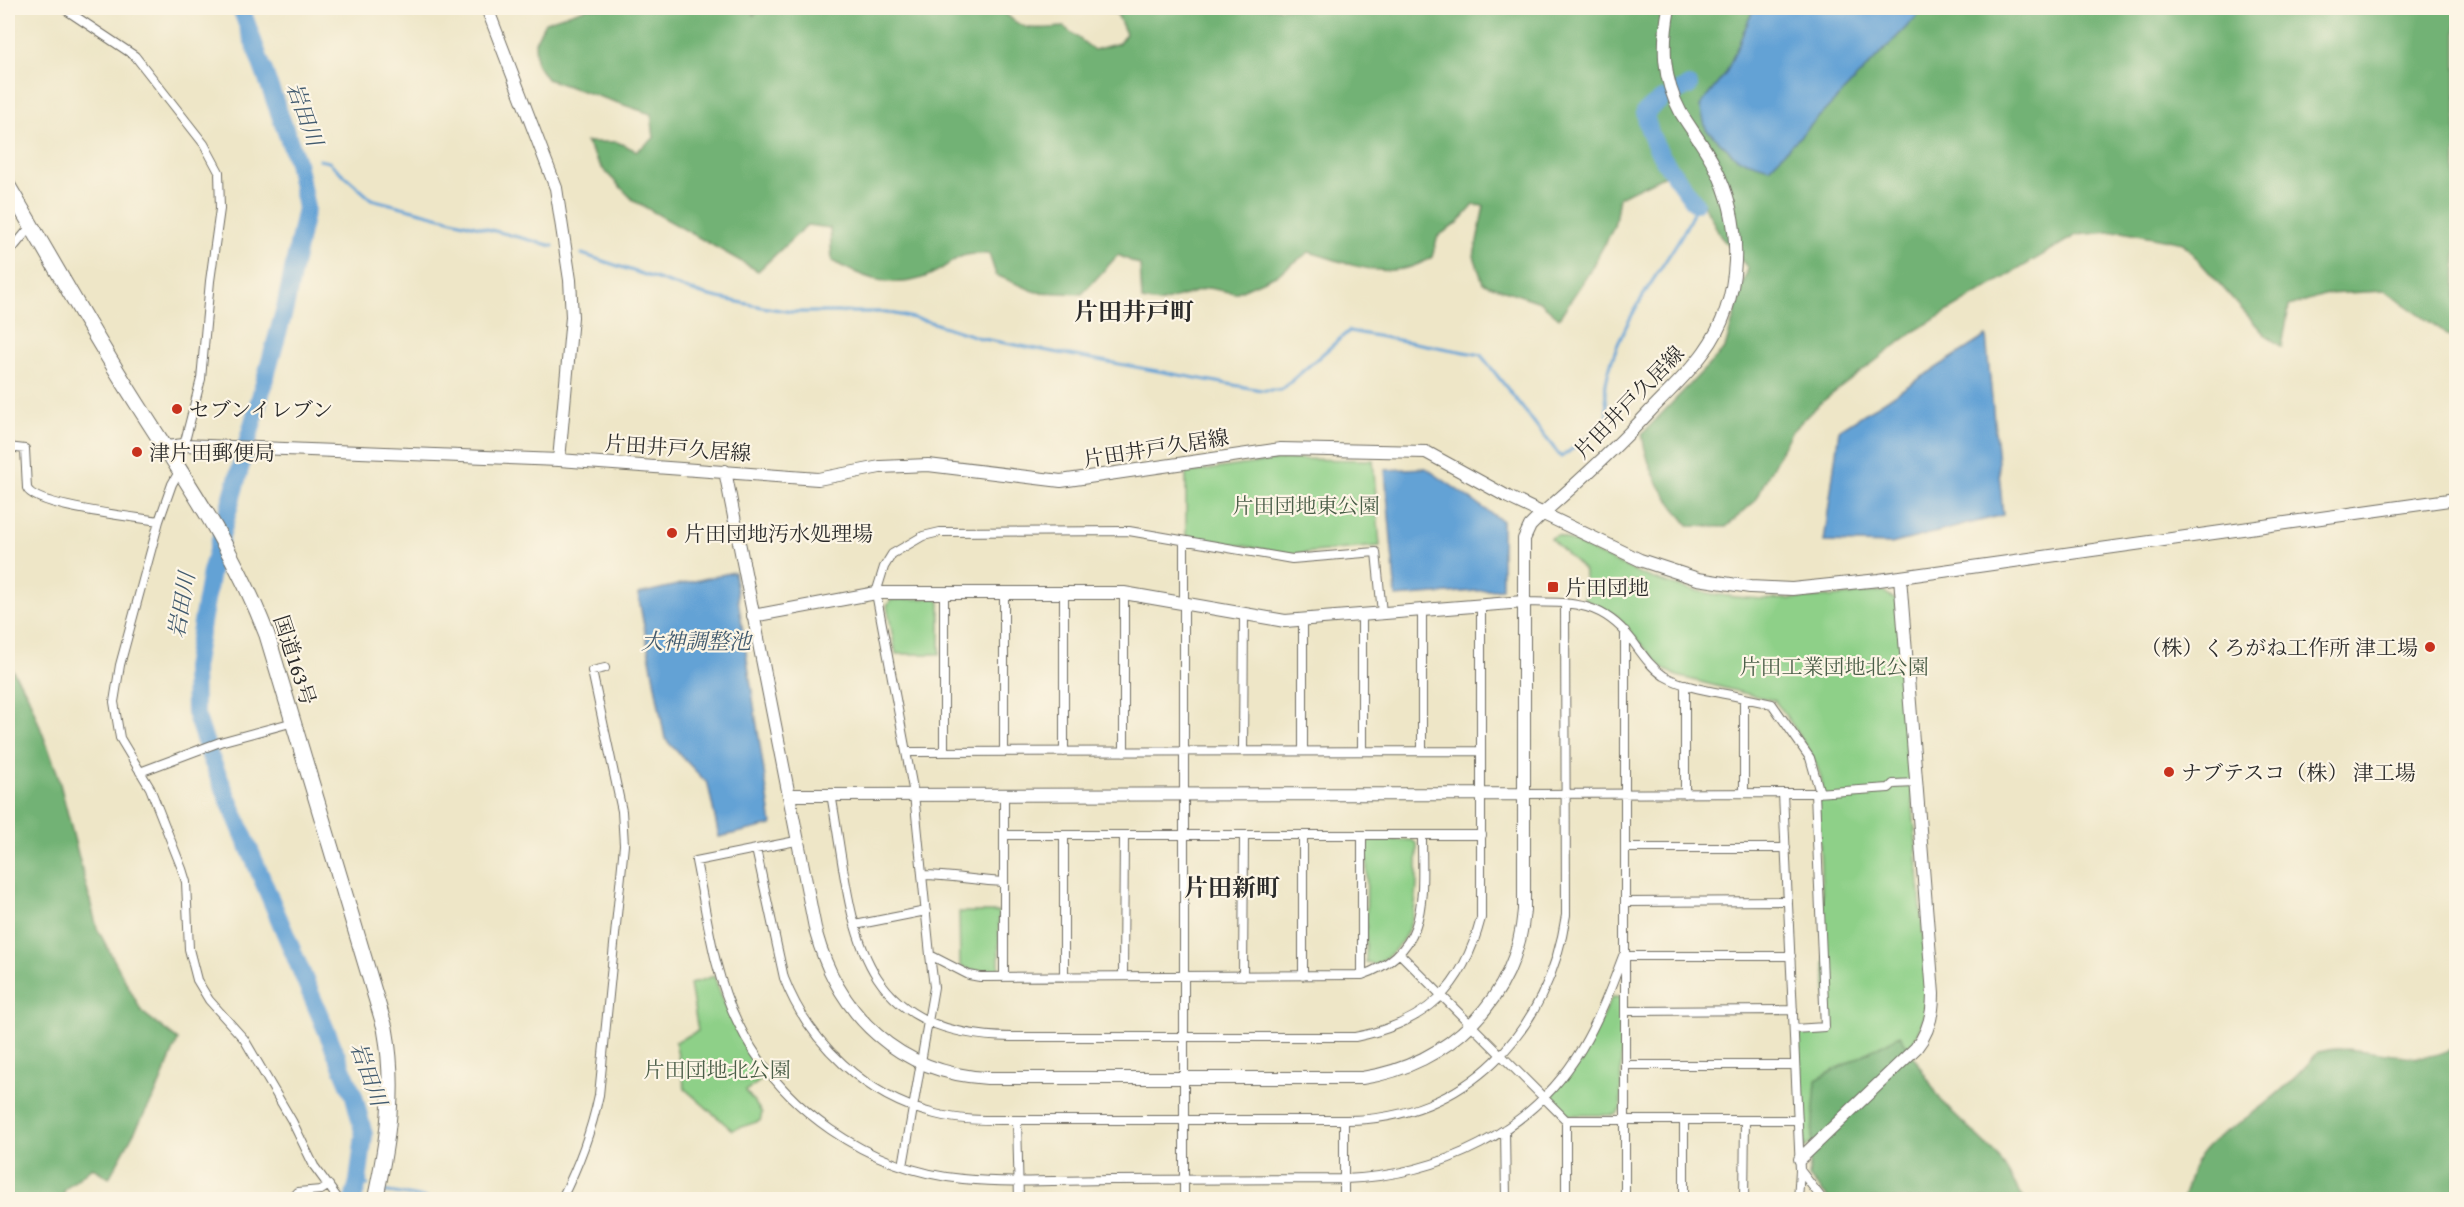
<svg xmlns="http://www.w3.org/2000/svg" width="2464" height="1207" viewBox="0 0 2464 1207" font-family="'Gentium Book Plus','Noto Serif JP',serif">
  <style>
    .green { fill: #8ed088; stroke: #5c7e5a; stroke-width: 1.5 }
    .forest { fill: #72b274; stroke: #4e6e50; stroke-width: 1.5 }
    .water { fill: #64a2d5; stroke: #486680; stroke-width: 1.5 }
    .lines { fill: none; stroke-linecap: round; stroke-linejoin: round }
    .stream { stroke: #64a2d5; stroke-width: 3 }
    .river { stroke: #64a2d5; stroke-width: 18 }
    .street-casing { stroke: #6f6c62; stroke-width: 10 }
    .secondary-casing { stroke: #6f6c62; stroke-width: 14 }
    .highway-casing { stroke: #6f6c62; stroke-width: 17 }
    .street { stroke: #fff; stroke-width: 8 }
    .secondary { stroke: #fff; stroke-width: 12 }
    .highway { stroke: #fff; stroke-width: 15 }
    .poi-dot { fill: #c8321e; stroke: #fcf5e5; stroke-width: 2 }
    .labels { text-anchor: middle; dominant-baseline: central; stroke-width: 4.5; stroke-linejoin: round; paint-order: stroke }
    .street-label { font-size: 21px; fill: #2b2b2b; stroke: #fcf5e5 }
    .poi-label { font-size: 21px; fill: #2b2b2b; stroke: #fcf5e5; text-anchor: start }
    .park-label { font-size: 21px; fill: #495d47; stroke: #fcf5e5 }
    .water-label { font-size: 22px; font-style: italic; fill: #425b6f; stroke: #fcf5e5 }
    .quarter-label { font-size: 24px; font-weight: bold; fill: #2b2b2b; stroke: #fcf5e5 }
  </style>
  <rect width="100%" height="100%" fill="#fcf5e5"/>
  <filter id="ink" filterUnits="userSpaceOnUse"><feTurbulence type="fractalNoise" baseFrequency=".0167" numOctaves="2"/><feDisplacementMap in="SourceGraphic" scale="12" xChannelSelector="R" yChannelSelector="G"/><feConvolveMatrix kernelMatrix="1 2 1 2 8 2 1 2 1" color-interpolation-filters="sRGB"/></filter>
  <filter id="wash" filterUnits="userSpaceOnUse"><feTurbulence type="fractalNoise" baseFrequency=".008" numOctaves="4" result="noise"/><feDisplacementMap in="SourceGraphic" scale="24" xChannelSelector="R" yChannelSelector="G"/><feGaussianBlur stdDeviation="1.35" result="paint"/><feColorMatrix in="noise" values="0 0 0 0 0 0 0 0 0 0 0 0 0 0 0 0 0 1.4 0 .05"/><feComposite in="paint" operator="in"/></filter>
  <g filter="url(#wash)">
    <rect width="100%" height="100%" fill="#eee6c7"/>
    <path class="green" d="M 1285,459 L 1373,460 L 1380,546 L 1292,554 L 1186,536 L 1186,473 Z
      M 1558,535 C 1587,548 1616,564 1646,576 C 1725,606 1800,602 1883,591 L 1897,601 L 1928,998 L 1924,1019 L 1914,1041 L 1804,1149 L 1798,1038 L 1804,1032 L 1828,1031 L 1818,802 C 1837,779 1789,721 1775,701 L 1677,676 L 1663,669 L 1616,615 L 1584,599 L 1585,571 L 1550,538 Z
      M 937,598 L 940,603 L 940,654 L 896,654 L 887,606 L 891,600 Z
      M 1371,840 L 1412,840 L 1417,844 C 1417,890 1422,941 1374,965 L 1366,963 L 1367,846 Z
      M 959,912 L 999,912 L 999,968 L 994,972 L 970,970 L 960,965 Z
      M 714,976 C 727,1013 744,1045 767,1076 L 746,1091 L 762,1113 L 760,1121 L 732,1130 L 685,1089 L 675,1042 L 698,1031 L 690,984 Z
      M 1612,997 L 1620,997 L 1621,1000 L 1621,1109 L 1615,1115 L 1568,1115 L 1553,1100 L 1554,1092 L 1584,1054 Z"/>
    <path class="forest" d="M 587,8 L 753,8 L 754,15 L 762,8 L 1000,8 C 1023,33 1031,29 1064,27 L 1094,50 L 1119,43 L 1126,34 L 1117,14 L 1095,8 L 1754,8 L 1726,73 L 1700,106 L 1769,168 L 1925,8 L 2456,8 L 2456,340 L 2385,291 L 2327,294 L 2289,306 L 2282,347 L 2264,334 L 2183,243 L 2122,231 L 2076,235 L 1913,332 L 1818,405 L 1791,432 L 1754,502 L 1726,527 L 1689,526 C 1664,495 1648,475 1642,434 L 1725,348 L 1748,268 L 1721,237 L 1708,212 L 1680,168 L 1619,197 L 1614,227 L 1588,274 L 1559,318 L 1540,302 L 1483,283 L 1474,256 L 1484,206 L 1474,205 L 1458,223 L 1438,236 L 1432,257 C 1390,284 1353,264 1309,252 L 1278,274 L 1235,293 L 1208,288 L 1159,303 L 1142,300 L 1140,265 L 1118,255 L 1082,294 L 1036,292 L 996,275 L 989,254 C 951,251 955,266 925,277 C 891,290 862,277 832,261 L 830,228 L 807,225 L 758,271 L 634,201 L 602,168 L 586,142 L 617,142 L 637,151 L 654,138 L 651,114 L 547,79 L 536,63 L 535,42 L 545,22 Z
      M 8,663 L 28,695 L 57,772 L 97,928 L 142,1012 L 178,1040 L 156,1093 L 109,1178 L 92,1167 L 64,1190 L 64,1199 L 8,1199 Z
      M 1900,1035 L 1942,1102 L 1998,1156 L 2024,1199 L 1829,1199 L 1809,1177 L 1816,1080 Z
      M 2456,1046 L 2456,1199 L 2183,1199 C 2187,1187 2190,1171 2197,1160 C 2209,1139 2228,1132 2246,1118 C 2273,1099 2298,1077 2318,1052 C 2325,1051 2334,1048 2341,1049 C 2376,1049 2426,1068 2456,1046 Z"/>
    <path class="water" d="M 1754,8 L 1925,8 L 1769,168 L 1737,158 L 1706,129 L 1700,106 L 1726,73 Z
      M 1986,336 L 2003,515 L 1891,544 L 1824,542 L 1839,430 Z
      M 1426,468 L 1502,521 L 1502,589 L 1396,597 L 1385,470 Z
      M 734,572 L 772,825 L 719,837 L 708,784 L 665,739 L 638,594 Z"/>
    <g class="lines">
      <path class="stream" d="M 319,160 L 329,162 L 371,199 L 553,246
        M 582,254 L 705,295 L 762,307 L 792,312 L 886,312 L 927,321 L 983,339 L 1261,390 L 1281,390 L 1349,331 L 1481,355 L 1561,457 L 1589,437 L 1606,419 C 1609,410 1604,395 1606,383 C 1612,350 1629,319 1646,291 C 1656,274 1696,219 1695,203
        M 358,1182 L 368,1185
        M 382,1191 L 439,1200"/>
      <path class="river" d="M 241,8 L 297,162 L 306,208 L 285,308 L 211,572 L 203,617 L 194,668 L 195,712 L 210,756 L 354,1096 L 364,1135 L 358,1182 L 353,1200
        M 1679,91 L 1689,86
        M 1662,99 L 1645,112 C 1650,149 1675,174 1695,203"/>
    </g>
  </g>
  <g filter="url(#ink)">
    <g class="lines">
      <g class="street-casing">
        <path id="street" d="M 63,8 L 135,56 L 204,144 L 219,172 L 220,209 L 210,281 L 201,379 L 184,445
          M 8,254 L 31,226
          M 8,447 L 25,449 L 27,488 C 34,507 136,517 159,521
          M 180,470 L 172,484 L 159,521 L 120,665 L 114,702 L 120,738 L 150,788 L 182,869 L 186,882 L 189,949 L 197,980 L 209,1000 L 244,1039 L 292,1121 L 314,1166 L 339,1200
          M 1004,593 L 1004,752
          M 1064,593 L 1064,752
          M 1523,602 C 1567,603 1600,599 1631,639 C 1641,652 1650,667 1664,676 C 1687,689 1719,692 1744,698 L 1744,793
          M 1422,610 L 1422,751
          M 1382,613 L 1376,552 L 1292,559 L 1129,531 L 940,532 L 923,536 L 892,554 L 884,567 L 876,593 L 906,752 L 1481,751
          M 1303,620 L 1303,751
          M 1625,631 L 1625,1200
          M 1744,698 L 1772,704 L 1810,758 L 1820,793
          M 1243,751 L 1244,614
          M 1362,751 L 1362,615
          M 906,752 L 914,794 L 930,955 L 969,975 L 980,977 L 1362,975 C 1431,952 1422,895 1422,836
          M 944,752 L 944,593
          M 1124,752 L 1124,593
          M 140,772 L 220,742 L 294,722
          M 1783,793 L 1815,793 L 1825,1027 L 1794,1029
          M 1816,793 L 1889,788 L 1893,784 L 1916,783
          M 831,794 C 854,921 848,1034 1011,1037 L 1355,1037 C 1427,1023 1463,988 1481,918 L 1481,605
          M 1524,794 L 1783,793 L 1800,1170 L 1798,1200
          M 1685,794 L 1685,684
          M 1004,835 L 1482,835
          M 1064,835 L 1064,977
          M 1362,836 L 1362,975
          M 796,841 L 696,861 C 707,915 713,973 738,1023 C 779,1108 868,1170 963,1179 C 1012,1184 1064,1180 1113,1180 C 1190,1180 1268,1179 1345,1179 C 1440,1175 1532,1133 1582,1048 C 1599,1019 1611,988 1623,956
          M 1626,848 L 1786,848
          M 756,849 L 784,978 C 809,1043 866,1097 935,1114 C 962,1121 990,1120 1017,1120
          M 923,875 C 951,875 976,881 1004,882
          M 1626,902 L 1788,901
          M 855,925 L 926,911
          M 1399,953 L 1566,1120 L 1798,1120
          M 1623,956 L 1791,956
          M 1123,976 L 1124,836
          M 1243,976 L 1244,836
          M 1303,976 L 1303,835
          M 1004,977 L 1004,794
          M 1626,1011 L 1793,1010
          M 1626,1065 L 1795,1065
          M 1566,1120 L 1566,1200
          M 1505,1129 L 1506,1200
          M 903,1166 L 934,987 L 930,955
          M 1800,1170 L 1823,1200
          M 291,1200 L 298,1192 L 321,1190 L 329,1185
          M 561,1200 C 579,1165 591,1133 599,1095 L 624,845 L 622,811 L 592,671 L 605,668
          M 1019,1200 L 1017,1120 L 1344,1120
          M 1184,1200 L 1184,541
          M 1344,1200 L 1344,1120 C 1467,1121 1549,1030 1566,915 L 1565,603
          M 1684,1200 L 1684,1120
          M 1744,1200 L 1745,1120"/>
      </g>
      <g class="secondary-casing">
        <path id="secondary" d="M 487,8 L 556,188 L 570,280 L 572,317 L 559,460
          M 166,447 L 184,445 L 559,460 L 818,479 L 880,467 L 928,465 L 1061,481 L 1281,449 L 1426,452 L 1508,497 L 1640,560 L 1698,579 L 1750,587 L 1792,589 L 1879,580 L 2456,499
          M 725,471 L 816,933 C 839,1016 899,1073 987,1078 L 1362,1078 C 1449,1065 1517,999 1524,910 L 1524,539 L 1530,526 L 1543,513 C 1581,480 1618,446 1652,409 C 1669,391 1689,373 1704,352 C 1743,299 1744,225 1715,167 C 1706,148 1692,131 1681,113 C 1662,78 1662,45 1669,8
          M 753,616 L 876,593 L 1124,593 L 1285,621 L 1523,602
          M 789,795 L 1524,794
          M 1800,1159 L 1916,1048 C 1929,1032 1933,1014 1933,994 L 1900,577"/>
      </g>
      <g class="highway-casing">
        <path id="highway" d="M 8,186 C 49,255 88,326 131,394 C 183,477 231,542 267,635 L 385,1028 C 396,1088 388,1141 375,1200"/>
      </g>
      <use href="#street" class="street"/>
      <use href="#secondary" class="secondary"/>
      <use href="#highway" class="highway"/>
    </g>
  </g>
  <g class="poi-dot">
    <circle cx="177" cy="409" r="6"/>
    <circle cx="137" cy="452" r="6"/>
    <circle cx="672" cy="533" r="6"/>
    <rect x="1547" y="581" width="12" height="12" rx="3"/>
    <circle cx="2430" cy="647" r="6"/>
    <circle cx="2169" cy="772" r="6"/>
  </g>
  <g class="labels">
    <g class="street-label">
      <text transform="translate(1629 402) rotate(-46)">片田井戸久居線</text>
      <text transform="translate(678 448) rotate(4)">片田井戸久居線</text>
      <text transform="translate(1156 448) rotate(-9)">片田井戸久居線</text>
      <text transform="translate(295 660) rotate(72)">国道163号</text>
    </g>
    <g class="poi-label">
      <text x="189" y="409">セブンイレブン</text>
      <text x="149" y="452">津片田郵便局</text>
      <text x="684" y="533">片田団地汚水処理場</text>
      <text x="1565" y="587">片田団地</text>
      <text x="2418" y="647" text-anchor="end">（株）くろがね工作所 津工場</text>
      <text x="2181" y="772">ナブテスコ（株） 津工場</text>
    </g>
    <g class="park-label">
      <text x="1306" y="505">片田団地東公園</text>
      <text x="1834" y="666">片田工業団地北公園</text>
      <text x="717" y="1069">片田団地北公園</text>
    </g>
    <g class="water-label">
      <text transform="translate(305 114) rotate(70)">岩田川</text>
      <text transform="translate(181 605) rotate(-80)">岩田川</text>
      <text x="696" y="641">大神調整池</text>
      <text transform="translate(369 1074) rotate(70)">岩田川</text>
    </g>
    <g class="quarter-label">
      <text x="1134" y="311">片田井戸町</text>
      <text x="1232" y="887">片田新町</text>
    </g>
  </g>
  <rect width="2464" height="1207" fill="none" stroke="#fcf5e5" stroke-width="30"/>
</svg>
